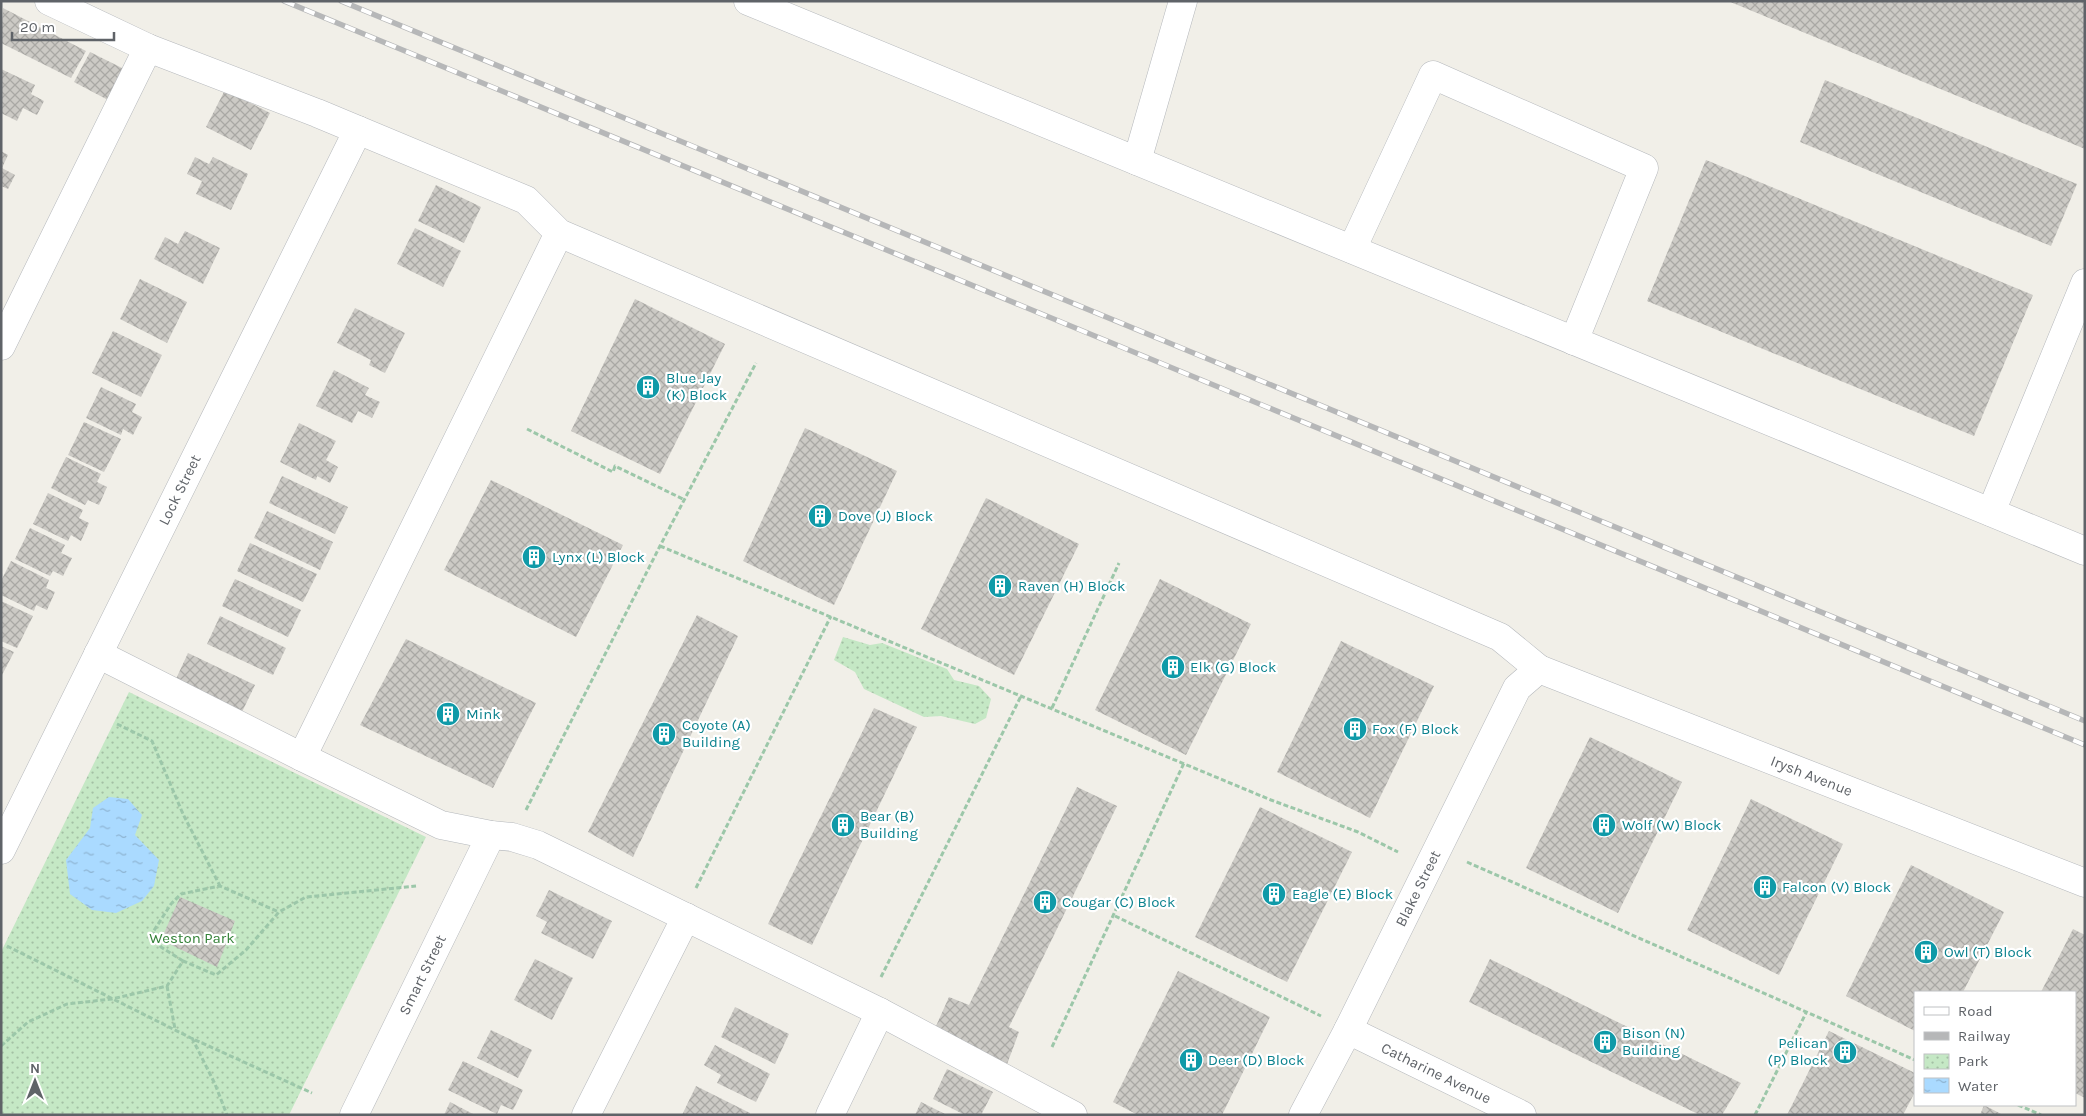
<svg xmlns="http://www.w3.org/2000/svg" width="2086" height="1116" viewBox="0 0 2086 1116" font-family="Karla,sans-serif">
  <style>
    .park { fill: url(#park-dots) }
    .water { fill: url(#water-ripples) }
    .building { fill: url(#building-cross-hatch) }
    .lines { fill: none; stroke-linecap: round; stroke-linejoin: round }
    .minor-casing { stroke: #b5b8bc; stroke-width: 29 }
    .path { stroke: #9cc7a9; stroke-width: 3; stroke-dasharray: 5 2.5; stroke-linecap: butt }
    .minor { stroke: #fff; stroke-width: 28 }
    .rail-casing { stroke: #b6b7b8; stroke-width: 5.5 }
    .rail { stroke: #fff; stroke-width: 4; stroke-dasharray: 11; stroke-linecap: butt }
    .labels { text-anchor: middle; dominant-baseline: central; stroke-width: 4.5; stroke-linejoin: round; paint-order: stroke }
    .culture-label { font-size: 15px; fill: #0d838f; stroke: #fff; text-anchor: start }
    .street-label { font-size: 15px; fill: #5f6368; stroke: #fff }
    .park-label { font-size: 15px; fill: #348238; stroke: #fff }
  </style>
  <defs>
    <pattern id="park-dots" width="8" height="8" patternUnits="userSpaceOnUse" patternTransform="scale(1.25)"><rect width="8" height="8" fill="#c5e8c5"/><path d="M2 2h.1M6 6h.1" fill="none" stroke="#a3c0a4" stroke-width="1.8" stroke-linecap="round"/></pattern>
    <pattern id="water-ripples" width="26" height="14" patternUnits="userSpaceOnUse" patternTransform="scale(1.25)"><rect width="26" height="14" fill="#aadaff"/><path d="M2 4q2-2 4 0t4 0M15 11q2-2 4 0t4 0" fill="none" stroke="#8eb4d2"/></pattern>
    <pattern id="building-cross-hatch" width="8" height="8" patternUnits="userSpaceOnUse" patternTransform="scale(1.25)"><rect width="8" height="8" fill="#cccac5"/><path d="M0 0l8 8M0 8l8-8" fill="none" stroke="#a9a8a4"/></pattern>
  </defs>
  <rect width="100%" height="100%" fill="#f1efe8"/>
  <path class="park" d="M 843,637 L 870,645 L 882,643 L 947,669 L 954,680 L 979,686 L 991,699 L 986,718 L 975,724 L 941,716 L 924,717 L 864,689 L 855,672 L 834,660 Z
    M 129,692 L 426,837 L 289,1115 L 1,1115 L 1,952 Z"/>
  <path class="water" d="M 109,797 L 128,799 L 142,815 L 135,835 L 159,860 L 154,886 L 142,901 L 116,913 L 92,910 L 70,894 L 66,860 L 90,828 L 93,808 Z"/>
  <path class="building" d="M 1728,1 L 2085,1 L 2085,149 Z
    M 3,8 L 86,51 L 71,78 L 1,43 Z
    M 90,52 L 124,69 L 108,100 L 74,82 Z
    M 1,69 L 35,85 L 31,94 L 44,101 L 37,115 L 23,108 L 17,121 L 1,113 Z
    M 1825,80 L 2077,184 L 2051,246 L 1800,142 Z
    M 225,90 L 270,113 L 251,150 L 206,127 Z
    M 1,151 L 8,155 L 2,168 L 15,175 L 8,189 L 1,186 Z
    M 195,157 L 209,164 L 213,157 L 248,174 L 231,210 L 196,194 L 202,181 L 187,174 Z
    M 1706,160 L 2033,295 L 1974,436 L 1647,301 Z
    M 436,185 L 481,207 L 464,243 L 418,221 Z
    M 415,228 L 461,251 L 443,287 L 397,264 Z
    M 185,231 L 220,248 L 203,284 L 154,259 L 165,237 L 178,244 Z
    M 140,279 L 187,302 L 167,343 L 120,319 Z
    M 635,299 L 725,344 L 660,474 L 571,431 Z
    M 355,308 L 405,333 L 385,373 L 369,365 L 371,360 L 337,343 Z
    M 113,331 L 162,355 L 141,397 L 92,373 Z
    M 334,370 L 369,388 L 365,395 L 380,402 L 372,418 L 358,411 L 352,423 L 316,406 Z
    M 101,387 L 136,404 L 132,412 L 142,417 L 133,435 L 123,429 L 121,435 L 86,418 Z
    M 84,422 L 121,439 L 104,472 L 68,455 Z
    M 299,423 L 336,441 L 326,460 L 338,467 L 330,483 L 317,476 L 316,480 L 280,462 Z
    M 805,428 L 897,471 L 834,605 L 743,561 Z
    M 66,457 L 101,474 L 97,482 L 107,487 L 99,505 L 88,500 L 85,505 L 51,488 Z
    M 282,476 L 348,507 L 335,534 L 269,503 Z
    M 491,480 L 623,545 L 576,637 L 444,570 Z
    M 48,493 L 83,510 L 79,518 L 89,523 L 81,541 L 71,535 L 68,541 L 33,524 Z
    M 986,498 L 1079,544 L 1014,675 L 921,629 Z
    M 267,511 L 333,542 L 320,570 L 254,538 Z
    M 30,528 L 65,545 L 61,553 L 72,558 L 63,576 L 53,571 L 50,576 L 15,559 Z
    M 250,543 L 317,574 L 303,602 L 237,571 Z
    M 11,561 L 49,580 L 46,588 L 55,592 L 47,610 L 36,605 L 34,611 L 1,595 L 1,581 Z
    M 235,579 L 301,610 L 288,637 L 222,606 Z
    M 1160,579 L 1251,624 L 1186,755 L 1095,710 Z
    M 1,601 L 33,616 L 17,648 L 1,641 Z
    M 697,615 L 738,636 L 633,857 L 588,832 Z
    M 220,616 L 286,648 L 273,675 L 207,644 Z
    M 406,639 L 536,703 L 493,788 L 360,725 Z
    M 1341,641 L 1434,686 L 1370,818 L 1277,772 Z
    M 1,646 L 14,652 L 1,677 Z
    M 188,653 L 255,685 L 242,712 L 175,681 Z
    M 874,708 L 917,727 L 812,945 L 768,924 Z
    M 1590,737 L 1682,782 L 1618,913 L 1526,868 Z
    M 1077,787 L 1117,806 L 1009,1027 L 1019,1032 L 1003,1075 L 932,1035 L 949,997 L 969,1005 Z
    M 1751,799 L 1843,844 L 1779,975 L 1687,930 Z
    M 1260,807 L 1352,852 L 1287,982 L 1195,937 Z
    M 1911,865 L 2004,912 L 1963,992 L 1915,992 L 1915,1031 L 1846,996 Z
    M 549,890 L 612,921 L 593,959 L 541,933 L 547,922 L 536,916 Z
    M 180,897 L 235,921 L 217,967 L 161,940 Z
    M 2073,929 L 2085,935 L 2085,1098 L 2075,1093 L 2075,992 L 2041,992 Z
    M 535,959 L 573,978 L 552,1020 L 514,1000 Z
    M 1490,959 L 1741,1083 L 1722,1115 L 1700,1115 L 1469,1002 Z
    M 1178,971 L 1270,1017 L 1222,1115 L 1138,1115 L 1113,1102 Z
    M 735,1007 L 789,1034 L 775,1064 L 721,1037 Z
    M 491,1030 L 532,1050 L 518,1078 L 477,1058 Z
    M 1829,1031 L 1915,1073 L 1915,1092 L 1903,1115 L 1787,1115 Z
    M 715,1045 L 770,1074 L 756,1102 L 717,1083 L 721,1075 L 704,1065 Z
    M 463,1061 L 523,1090 L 513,1110 L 501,1105 L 497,1114 L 448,1090 Z
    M 947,1069 L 993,1092 L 981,1115 L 965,1115 L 933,1099 Z
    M 696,1086 L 750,1113 L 750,1115 L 682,1115 Z
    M 450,1102 L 475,1115 L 444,1115 Z
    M 921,1102 L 947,1115 L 915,1115 Z
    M 1984,1105 L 2003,1115 L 1980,1115 Z"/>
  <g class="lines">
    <g class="minor-casing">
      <g id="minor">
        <path id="s1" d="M 49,1 L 148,48 L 317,113 L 526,200 L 559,233 L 1500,637 L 1539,669 L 2085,883"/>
        <path d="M 748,1 L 2085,551"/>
        <path d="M 1137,161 L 1183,1"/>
        <path d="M 1352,249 L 1433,75 L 1644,168 L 1574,341"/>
        <path d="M 1,346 L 148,48"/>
        <path d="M 1991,512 L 2085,283"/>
        <path d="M 98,654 L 302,757 L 441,825 L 491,835 L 512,837 L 538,845 L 880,1012 L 1073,1115"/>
        <path d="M 302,757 L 559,233"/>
        <path id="s2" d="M 1,850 L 358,130"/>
        <path id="s3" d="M 1348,1030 L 1522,1115"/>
        <path id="s4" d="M 354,1115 L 491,835"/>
        <path d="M 586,1115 L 686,917"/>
        <path d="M 830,1115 L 880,1012"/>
        <path id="s5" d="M 1303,1115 L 1348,1030 L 1517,688 L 1539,669"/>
      </g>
    </g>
    <path class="path" d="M 527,429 L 613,472 L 615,466 L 685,500
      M 660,546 L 1271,800 L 1358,832 L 1398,852
      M 1052,708 L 1119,563
      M 117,724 L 152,741 L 183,814 L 220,886
      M 526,810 L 660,546 L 756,363
      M 1467,862 L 1915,1060
      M 696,888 L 831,616
      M 1115,916 L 1321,1016
      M 7,946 L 191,1038 L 312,1093
      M 183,961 L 161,947 L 153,932 L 171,904 L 181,894 L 220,886 L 279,912
      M 881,977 L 1021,696
      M 167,986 L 175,1029
      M 192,1038 L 215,1084 L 227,1115
      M 1,1046 L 28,1022 L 67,1004 L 112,999 L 167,986 L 183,961 L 216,975 L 246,950 L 279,912 L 306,897 L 416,886
      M 1052,1047 L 1184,763
      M 2018,1105 L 2041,1115
      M 1755,1115 L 1806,1013"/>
    <use href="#minor" class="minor"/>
    <g class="rail-casing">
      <path id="rail" d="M 284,1 L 2085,745
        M 341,1 L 2085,721"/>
    </g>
    <use href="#rail" class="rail"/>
  </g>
  <defs>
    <g id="building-disc" transform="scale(1.25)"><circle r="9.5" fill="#0f9aa8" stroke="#fff"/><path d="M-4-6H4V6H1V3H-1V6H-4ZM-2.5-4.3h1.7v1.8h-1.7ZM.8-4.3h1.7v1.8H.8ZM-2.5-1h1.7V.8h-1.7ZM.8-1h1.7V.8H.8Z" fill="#fff"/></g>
  </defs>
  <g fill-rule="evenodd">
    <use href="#building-disc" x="648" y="387"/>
    <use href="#building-disc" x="820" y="516"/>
    <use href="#building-disc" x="534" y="557"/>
    <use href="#building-disc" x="1000" y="586"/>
    <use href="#building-disc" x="1173" y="667"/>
    <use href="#building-disc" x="448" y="714"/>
    <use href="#building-disc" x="1355" y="729"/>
    <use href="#building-disc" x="664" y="734"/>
    <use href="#building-disc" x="843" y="825"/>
    <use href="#building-disc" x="1604" y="825"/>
    <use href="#building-disc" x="1765" y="887"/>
    <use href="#building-disc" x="1274" y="894"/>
    <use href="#building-disc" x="1045" y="902"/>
    <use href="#building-disc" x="1926" y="952"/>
    <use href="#building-disc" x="1605" y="1042"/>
    <use href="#building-disc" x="1845" y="1052"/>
    <use href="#building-disc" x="1191" y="1060"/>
  </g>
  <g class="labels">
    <g class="culture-label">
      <text x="666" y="378">Blue Jay<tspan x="666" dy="17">(K) Block</tspan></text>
      <text x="838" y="516">Dove (J) Block</text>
      <text x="552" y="557">Lynx (L) Block</text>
      <text x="1018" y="586">Raven (H) Block</text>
      <text x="1190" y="667">Elk (G) Block</text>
      <text x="466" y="714">Mink</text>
      <text x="682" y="725">Coyote (A)<tspan x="682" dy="17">Building</tspan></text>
      <text x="1372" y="729">Fox (F) Block</text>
      <text x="860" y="816">Bear (B)<tspan x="860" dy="17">Building</tspan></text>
      <text x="1622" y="825">Wolf (W) Block</text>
      <text x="1782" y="887">Falcon (V) Block</text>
      <text x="1292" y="894">Eagle (E) Block</text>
      <text x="1062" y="902">Cougar (C) Block</text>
      <text x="1944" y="952">Owl (T) Block</text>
      <text x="1622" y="1033">Bison (N)<tspan x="1622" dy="17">Building</tspan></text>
      <text x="1828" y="1043" text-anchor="end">Pelican<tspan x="1828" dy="17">(P) Block</tspan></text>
      <text x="1208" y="1060">Deer (D) Block</text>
    </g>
    <g class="street-label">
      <text stroke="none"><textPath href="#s2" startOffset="402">Lock Street</textPath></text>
      <text stroke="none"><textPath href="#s1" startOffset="1931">Irysh Avenue</textPath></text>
      <text stroke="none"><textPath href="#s5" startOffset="254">Blake Street</textPath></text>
      <text stroke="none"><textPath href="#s4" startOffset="156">Smart Street</textPath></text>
      <text stroke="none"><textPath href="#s3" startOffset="98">Catharine Avenue</textPath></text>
    </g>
    <g class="park-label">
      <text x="192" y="938">Weston Park</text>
    </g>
  </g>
  <rect width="2086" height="1116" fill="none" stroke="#5f6368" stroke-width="5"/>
  <rect x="1914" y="991" width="162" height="115" fill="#ffffff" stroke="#bfc1c3"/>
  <rect x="1924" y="1007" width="25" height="8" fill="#ffffff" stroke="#bfc1c3"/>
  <text x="1958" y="1016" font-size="15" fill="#5f6368">Road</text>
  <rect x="1924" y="1032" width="25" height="8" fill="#b6b7b8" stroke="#bfc1c3"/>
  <text x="1958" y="1041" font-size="15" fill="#5f6368">Railway</text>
  <rect x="1924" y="1054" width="25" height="15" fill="url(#park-dots)" stroke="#bfc1c3"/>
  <text x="1958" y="1066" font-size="15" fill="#5f6368">Park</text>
  <rect x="1924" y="1078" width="25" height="15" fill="url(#water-ripples)" stroke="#bfc1c3"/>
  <text x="1958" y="1091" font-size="15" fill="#5f6368">Water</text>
  <g transform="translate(35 1081)" stroke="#ffffff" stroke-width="4" paint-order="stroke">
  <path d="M0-4L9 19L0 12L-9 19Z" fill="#5f6368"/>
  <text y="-8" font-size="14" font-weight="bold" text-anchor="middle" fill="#5f6368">N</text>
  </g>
  <path d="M12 32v8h102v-8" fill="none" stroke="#5f6368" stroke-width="2.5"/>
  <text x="20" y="32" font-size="15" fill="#5f6368" stroke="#ffffff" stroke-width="4" paint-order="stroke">20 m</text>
</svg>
